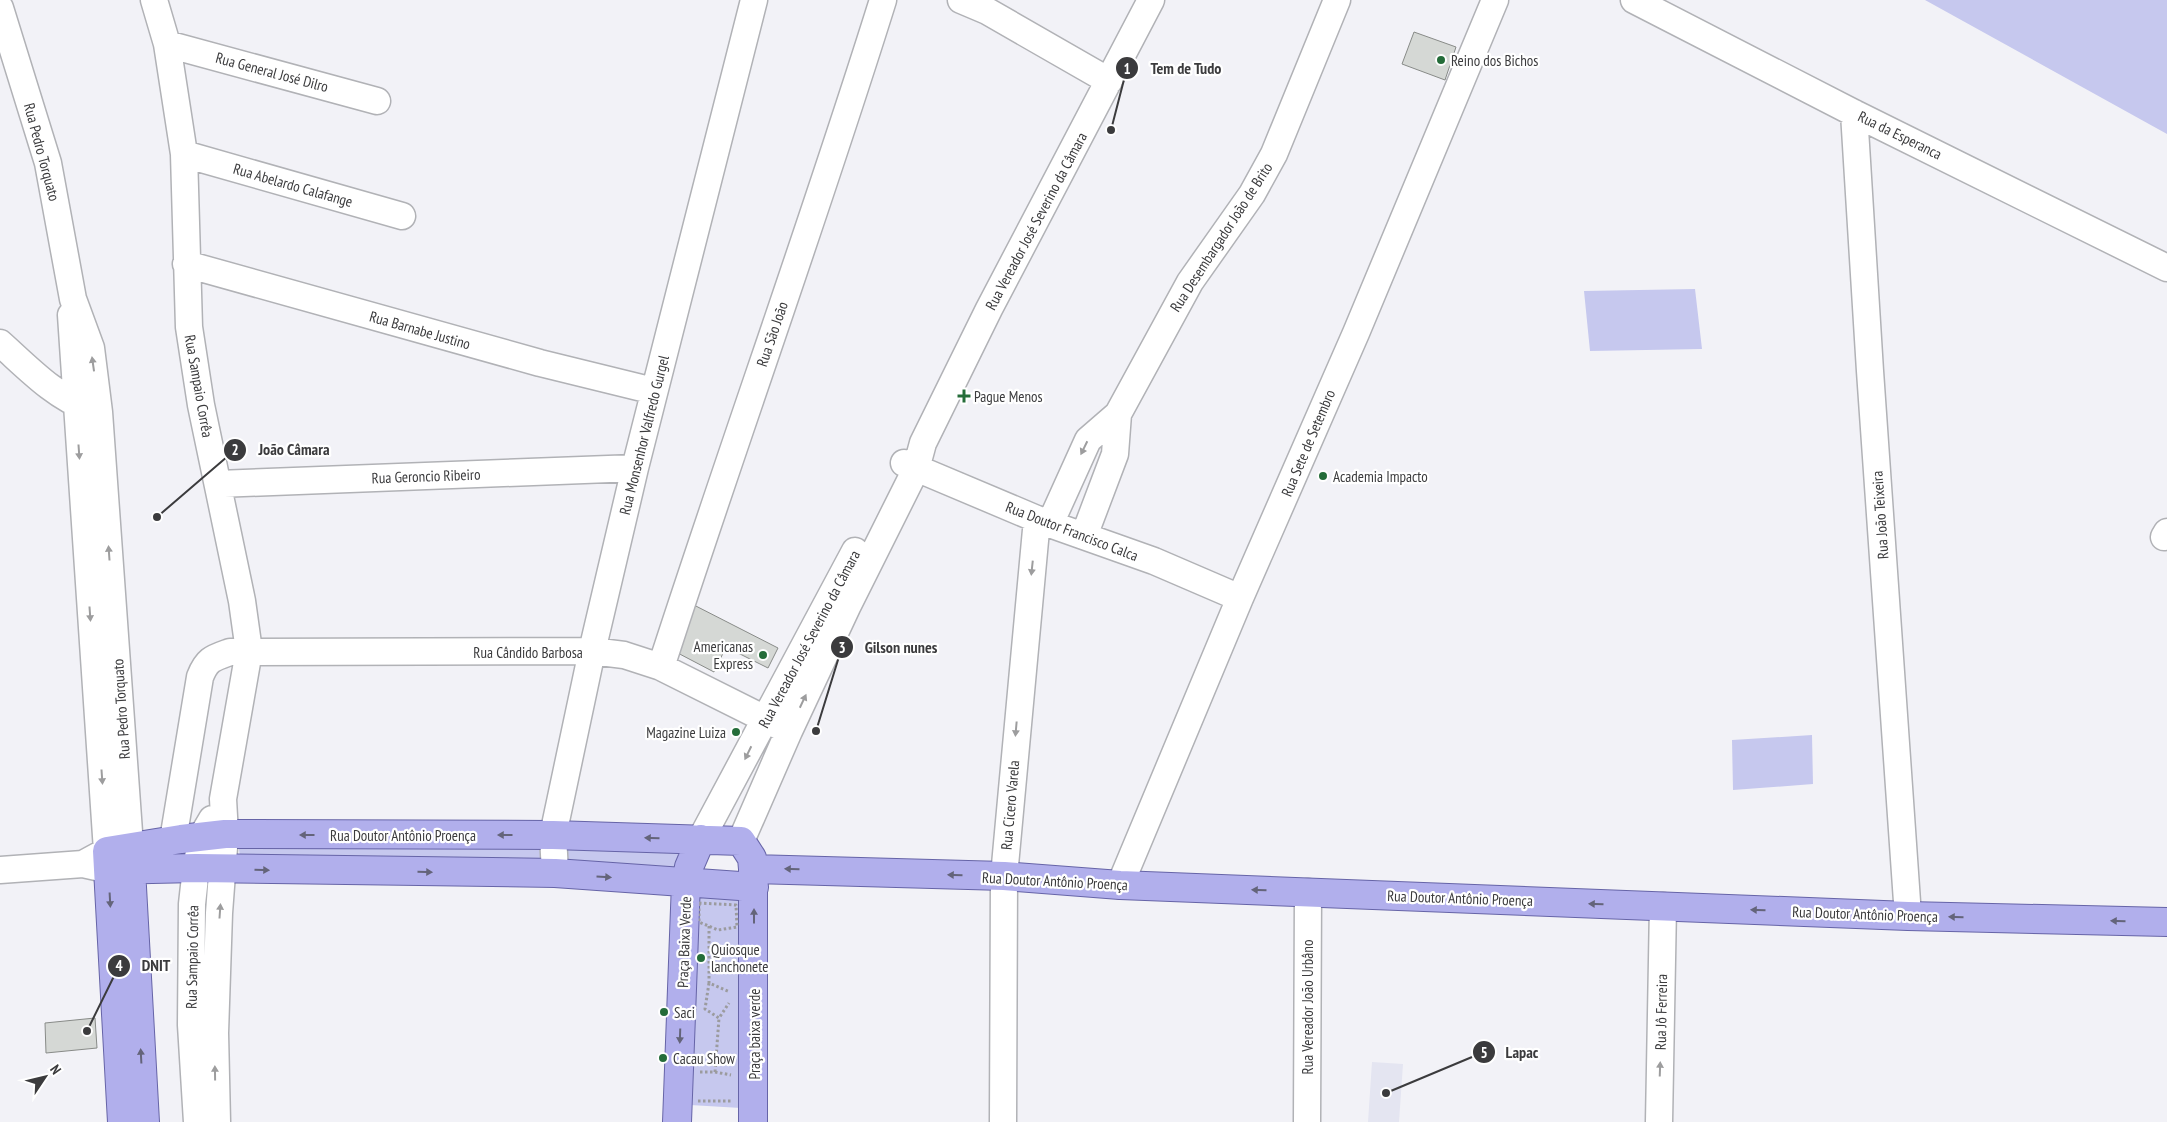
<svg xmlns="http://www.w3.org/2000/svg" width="2167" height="1122" viewBox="0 0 2167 1122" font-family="'PT Sans Narrow',sans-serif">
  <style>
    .built { fill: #e4e5f1 }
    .green { fill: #c6c8ee }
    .building { fill: #d5d8d5; stroke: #888b88 }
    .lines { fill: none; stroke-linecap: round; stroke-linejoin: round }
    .minor-casing { stroke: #b1b2b6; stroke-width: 29 }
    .major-casing { stroke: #6664a7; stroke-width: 30 }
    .path { stroke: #9b9b9e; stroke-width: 3; stroke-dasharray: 2.5 2.5; stroke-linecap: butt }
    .minor { stroke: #fff; stroke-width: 26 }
    .major { stroke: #b1afec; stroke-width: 28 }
    .oneway { fill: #9d9d9e }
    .oneway2 { fill: #64647a }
    .poi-dot { fill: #246c39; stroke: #fff; stroke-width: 2 }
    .labels { text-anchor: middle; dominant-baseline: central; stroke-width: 4.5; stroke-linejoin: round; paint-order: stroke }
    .poi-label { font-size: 15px; fill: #3b3b3d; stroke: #fff; text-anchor: start }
    .street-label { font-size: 15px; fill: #3b3b3d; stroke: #fff }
    .leader { fill: none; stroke: #3b3b3d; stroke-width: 2 }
    .callout-dot { fill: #3b3b3d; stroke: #fff; stroke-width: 2 }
    .mark-label { font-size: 15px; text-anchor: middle; font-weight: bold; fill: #fff }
    .callout-label { font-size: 16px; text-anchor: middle; font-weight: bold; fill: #3b3b3d; stroke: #fff; stroke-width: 4.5; stroke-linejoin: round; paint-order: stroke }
  </style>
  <rect width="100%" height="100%" fill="#f2f2f7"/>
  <path class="built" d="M 1372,1062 L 1403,1064 L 1399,1122 L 1368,1122 Z"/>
  <path class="green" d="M 1925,0 L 2167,0 L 2167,134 Z
    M 1695,289 L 1702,349 L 1590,351 L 1584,291 Z
    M 1812,735 L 1813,784 L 1733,790 L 1732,740 Z
    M 238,842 L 688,846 L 680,870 L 241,864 Z
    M 693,897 L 743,900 L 741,1108 L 690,1105 Z"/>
  <path class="building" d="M 1414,32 L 1456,47 L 1445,80 L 1402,64 Z
    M 688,602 L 778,648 L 768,668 L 726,647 L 714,672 L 672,650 Z
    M 95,1018 L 97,1048 L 46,1053 L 45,1023 Z"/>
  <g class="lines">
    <g class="minor-casing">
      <path id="minor" d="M 154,0 L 167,44 L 184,154 L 189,327 L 201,405 L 242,601 L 249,651 L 223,799 L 225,834 L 219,913 L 215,1033 L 217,1122
        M 961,0 L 987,11 L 1109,81
        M 1634,0 L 1854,113 L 2167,268
        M 0,8 L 48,163 L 73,299 L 91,348 L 99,412 L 130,846
        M 167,44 L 377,101
        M 1854,113 L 1870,371 L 1908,916
        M 184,154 L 402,216
        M 186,264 L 540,363 L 654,391
        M 71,315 L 107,851 L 83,864
        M 0,343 C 28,368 54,396 89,409
        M 904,463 L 1044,522 L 1154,561 L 1240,598
        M 218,484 L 635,468
        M 1050,524 L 1088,440 L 1118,414 L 1190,282 L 1252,194 L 1274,154 L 1337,0
        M 1084,536 L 1115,454 L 1118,414
        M 2164,537 L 2167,532
        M 661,667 C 733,444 813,224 883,0
        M 701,839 L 855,551
        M 173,840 L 200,677 C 207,659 213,658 230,652 L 592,651 L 624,655 L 661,667 L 789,731
        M 741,841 L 789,731 L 847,607 L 916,469 L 923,443 L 989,309 L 1151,0
        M 0,870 L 83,864 L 101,868
        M 555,873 L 553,835 L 592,651 L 635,468 L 754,0
        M 1120,885 L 1240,598 L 1356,333 L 1495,0
        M 197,1122 L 191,1025 L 192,904 L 196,868 L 202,836 L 212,819
        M 1003,1122 L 1004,876 L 1037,519
        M 1307,1122 L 1308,892
        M 1659,1122 L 1663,906"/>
    </g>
    <g class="major-casing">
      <path id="major" d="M 130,851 L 145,1122
        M 753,869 L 1004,876 L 1120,885 L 1908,916 L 2167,922
        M 108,870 L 196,868 L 555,873 L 754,887
        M 122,1122 L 107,851 L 181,839 L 225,834 L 553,835 L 741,841 L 752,858 L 753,869 L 753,1122
        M 677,1122 L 686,882 L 689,867 L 701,839"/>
    </g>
    <path class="path" d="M 699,903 L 736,905 L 737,927 L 718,930 L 699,922 Z
      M 709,926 L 709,983 L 730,992
      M 709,983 L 705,1009 L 719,1018 L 729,1003
      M 700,1072 L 715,1072 L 719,1018
      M 715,1072 L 731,1075
      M 698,1101 L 732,1101"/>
    <use href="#minor" class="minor"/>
    <use href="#major" class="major"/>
  </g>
  <defs><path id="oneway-solid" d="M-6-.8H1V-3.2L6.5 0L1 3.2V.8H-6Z" transform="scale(1.25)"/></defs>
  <g class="oneway">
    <use href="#oneway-solid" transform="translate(93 364) rotate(-98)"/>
    <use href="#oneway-solid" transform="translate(1084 448) rotate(116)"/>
    <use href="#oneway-solid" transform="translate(79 452) rotate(86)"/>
    <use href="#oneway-solid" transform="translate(109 553) rotate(-94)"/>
    <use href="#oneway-solid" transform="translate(1032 568) rotate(96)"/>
    <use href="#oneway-solid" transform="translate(90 614) rotate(86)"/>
    <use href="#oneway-solid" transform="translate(803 701) rotate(-65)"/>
    <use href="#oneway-solid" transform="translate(1016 729) rotate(95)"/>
    <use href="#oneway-solid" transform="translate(748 753) rotate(116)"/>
    <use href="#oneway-solid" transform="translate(102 777) rotate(86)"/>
    <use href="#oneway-solid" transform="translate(220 911) rotate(-86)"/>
    <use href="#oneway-solid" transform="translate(1660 1069) rotate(-88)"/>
    <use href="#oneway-solid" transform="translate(215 1073) rotate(-91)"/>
  </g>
  <g class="oneway2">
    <use href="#oneway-solid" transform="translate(307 835) rotate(-180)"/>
    <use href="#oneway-solid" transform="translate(505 835) rotate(-180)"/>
    <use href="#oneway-solid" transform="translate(652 838) rotate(-178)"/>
    <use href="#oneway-solid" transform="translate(792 869) rotate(-178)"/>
    <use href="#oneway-solid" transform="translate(262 870) rotate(1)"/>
    <use href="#oneway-solid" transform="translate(425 872) rotate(1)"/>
    <use href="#oneway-solid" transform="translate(955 875) rotate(-178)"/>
    <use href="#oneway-solid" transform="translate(604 877) rotate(4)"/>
    <use href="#oneway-solid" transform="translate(1259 890) rotate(-178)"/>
    <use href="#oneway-solid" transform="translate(110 900) rotate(87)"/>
    <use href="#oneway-solid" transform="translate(1596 904) rotate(-178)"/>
    <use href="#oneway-solid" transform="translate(1758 910) rotate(-178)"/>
    <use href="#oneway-solid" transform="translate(754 916) rotate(-90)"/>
    <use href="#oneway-solid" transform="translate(1956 917) rotate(-179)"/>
    <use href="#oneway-solid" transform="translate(2118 921) rotate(-179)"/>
    <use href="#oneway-solid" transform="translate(680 1036) rotate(92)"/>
    <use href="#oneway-solid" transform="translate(141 1056) rotate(-93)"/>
  </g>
  <g class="poi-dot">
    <circle cx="1441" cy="60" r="5"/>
    <path d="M961.5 388.5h5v5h5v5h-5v5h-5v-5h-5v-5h5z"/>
    <circle cx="1323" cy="476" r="5"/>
    <circle cx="763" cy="655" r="5"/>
    <circle cx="736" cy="732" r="5"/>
    <circle cx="701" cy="958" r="5"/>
    <circle cx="664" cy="1012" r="5"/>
    <circle cx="663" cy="1058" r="5"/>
  </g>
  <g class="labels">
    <g class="poi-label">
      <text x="1451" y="60">Reino dos Bichos</text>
      <text x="974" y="396">Pague Menos</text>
      <text x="1333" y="476">Academia Impacto</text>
      <text x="753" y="646" text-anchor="end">Americanas<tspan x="753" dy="17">Express</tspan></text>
      <text x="726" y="732" text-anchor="end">Magazine Luiza</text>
      <text x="711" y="949">Quiosque<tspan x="711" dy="17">lanchonete</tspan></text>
      <text x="674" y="1012">Saci</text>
      <text x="673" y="1058">Cacau Show</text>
    </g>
    <g class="street-label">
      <text transform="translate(272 72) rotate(15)">Rua General José Dilro</text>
      <text transform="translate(1900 135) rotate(26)">Rua da Esperanca</text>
      <text transform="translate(42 152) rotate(75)">Rua Pedro Torquato</text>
      <text transform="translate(293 185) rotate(16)">Rua Abelardo Calafange</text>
      <text transform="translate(1036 221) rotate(-62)">Rua Vereador José Severino da Câmara</text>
      <text transform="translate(1221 237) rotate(-57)">Rua Desembargador João de Brito</text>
      <text transform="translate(420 330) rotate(16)">Rua Barnabe Justino</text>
      <text transform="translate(772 334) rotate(-71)">Rua São João</text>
      <text transform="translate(199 386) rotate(80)">Rua Sampaio Corrêa</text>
      <text transform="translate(644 435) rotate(-76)">Rua Monsenhor Valfredo Gurgel</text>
      <text transform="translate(1308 443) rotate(-67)">Rua Sete de Setembro</text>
      <text transform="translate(426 476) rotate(-2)">Rua Geroncio Ribeiro</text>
      <text transform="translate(1880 515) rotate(-94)">Rua João Teixeira</text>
      <text transform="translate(1072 531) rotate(21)">Rua Doutor Francisco Calca</text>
      <text transform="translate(809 639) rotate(-62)">Rua Vereador José Severino da Câmara</text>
      <text x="528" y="652">Rua Cândido Barbosa</text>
      <text transform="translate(121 709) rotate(-94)">Rua Pedro Torquato</text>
      <text transform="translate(1010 805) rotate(-85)">Rua Cicero Varela</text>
      <text x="403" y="835">Rua Doutor Antônio Proença</text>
      <text transform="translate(1055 881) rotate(3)">Rua Doutor Antônio Proença</text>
      <text transform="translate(1460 898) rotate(2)">Rua Doutor Antônio Proença</text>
      <text transform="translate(1865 914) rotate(2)">Rua Doutor Antônio Proença</text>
      <text transform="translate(684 942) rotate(-88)">Praça Baixa Verde</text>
      <text transform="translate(192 957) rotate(-89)">Rua Sampaio Corrêa</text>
      <text transform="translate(1307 1007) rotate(-90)">Rua Vereador João Urbâno</text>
      <text transform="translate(1661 1012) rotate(-89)">Rua Jô Ferreira</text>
      <text transform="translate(754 1034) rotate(-90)">Praça baixa verde</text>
    </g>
  </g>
  <path class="leader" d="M1111 130L1127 68M157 517L235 450M816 731L842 647M87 1031L119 966M1386 1093L1484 1052"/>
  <g class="callout-dot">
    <circle cx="1111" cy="130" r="5"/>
    <circle cx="157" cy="517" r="5"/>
    <circle cx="816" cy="731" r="5"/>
    <circle cx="87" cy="1031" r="5"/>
    <circle cx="1386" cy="1093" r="5"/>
    <circle cx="1127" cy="68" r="12"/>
    <circle cx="235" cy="450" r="12"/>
    <circle cx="842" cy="647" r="12"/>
    <circle cx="119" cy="966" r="12"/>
    <circle cx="1484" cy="1052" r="12"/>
  </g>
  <g class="mark-label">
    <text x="1127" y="74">1</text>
    <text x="235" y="455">2</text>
    <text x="842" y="653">3</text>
    <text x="119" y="971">4</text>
    <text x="1484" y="1058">5</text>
  </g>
  <g class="callout-label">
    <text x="1186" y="74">Tem de Tudo</text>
    <text x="294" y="455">João Câmara</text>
    <text x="901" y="653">Gilson nunes</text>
    <text x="156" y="971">DNIT</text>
    <text x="1522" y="1058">Lapac</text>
  </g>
  <g transform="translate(45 1077) rotate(55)" stroke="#ffffff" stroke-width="4" paint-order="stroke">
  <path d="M0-4L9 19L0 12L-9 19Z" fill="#3b3b3d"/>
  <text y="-8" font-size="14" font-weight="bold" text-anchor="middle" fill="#3b3b3d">N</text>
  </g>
</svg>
